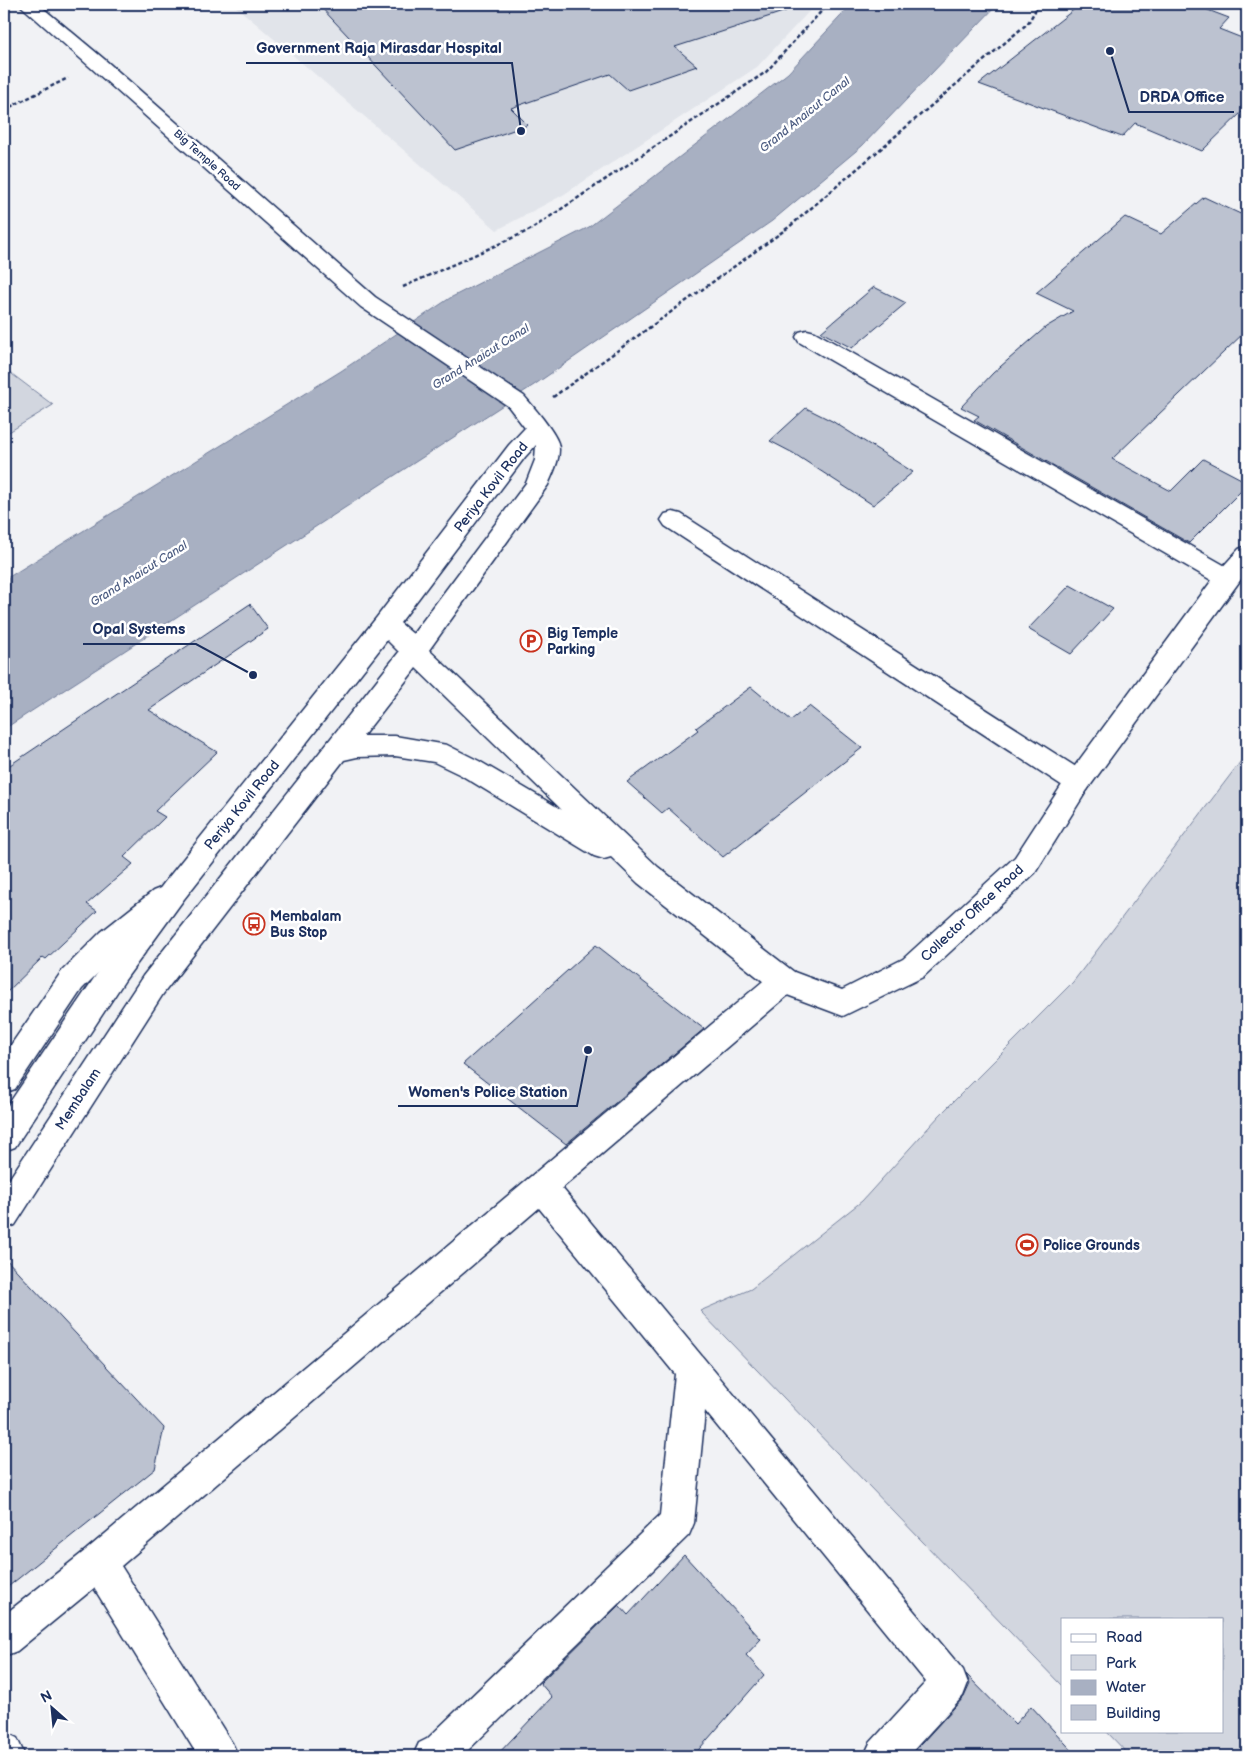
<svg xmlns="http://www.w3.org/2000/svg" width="1251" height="1760" viewBox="0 0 1251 1760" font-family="'Balsamiq Sans',sans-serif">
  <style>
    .built { fill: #e1e4ea }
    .green { fill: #d2d6df; stroke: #76829e }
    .water { fill: #a8b0c2; stroke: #707c9a }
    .building { fill: #bcc2d0; stroke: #1b2f5e }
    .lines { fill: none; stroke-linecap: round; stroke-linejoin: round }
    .minor-casing { stroke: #1b2f5e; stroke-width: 3 }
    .major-casing { stroke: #1b2f5e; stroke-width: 3 }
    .path { stroke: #1b2f5e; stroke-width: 2.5; stroke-dasharray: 4 2.5; stroke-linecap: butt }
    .minor { fill: #fff; fill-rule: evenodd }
    .major { fill: #fff; fill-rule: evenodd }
    .labels { text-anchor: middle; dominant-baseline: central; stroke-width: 5; stroke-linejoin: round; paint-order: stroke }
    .far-street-label { font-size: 11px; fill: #1b2f5e; stroke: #fff }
    .far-water-label { font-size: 12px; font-style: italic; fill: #4c5c81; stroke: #fff }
    .street-label { font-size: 14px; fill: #1b2f5e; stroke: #fff }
    .poi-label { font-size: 14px; font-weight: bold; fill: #1b2f5e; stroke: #fff; text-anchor: start }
    .leader { fill: none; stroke: #1b2f5e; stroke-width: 2 }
    .callout-dot { fill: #1b2f5e; stroke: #fff; stroke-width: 2 }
    .callout-label { font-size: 15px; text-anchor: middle; font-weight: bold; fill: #1b2f5e; stroke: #fff; stroke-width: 5; stroke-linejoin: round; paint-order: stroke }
  </style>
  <rect width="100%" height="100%" fill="#f1f2f5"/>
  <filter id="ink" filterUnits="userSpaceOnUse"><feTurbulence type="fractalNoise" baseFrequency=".02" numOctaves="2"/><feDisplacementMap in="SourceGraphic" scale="10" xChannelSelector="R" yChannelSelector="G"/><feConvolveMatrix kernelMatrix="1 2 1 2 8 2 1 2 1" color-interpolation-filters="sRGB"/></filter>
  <g filter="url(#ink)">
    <path class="built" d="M 233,4 L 816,4 L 757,67 L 563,195 L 497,230 Z"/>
    <path class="green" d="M 4,368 L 53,405 L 4,435 Z
      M 1247,753 L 1247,1756 L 1130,1756 L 1106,1731 L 1222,1731 L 1222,1619 L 1062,1619 L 1062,1686 L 700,1311 L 751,1289 L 862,1201 L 939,1116 L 1073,982 Z"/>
    <path class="water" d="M 852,4 L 998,4 L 862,146 L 772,221 L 534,385 L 4,729 L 4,580 L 341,371 L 450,298 L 589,227 L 788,73 Z"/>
    <path class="building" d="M 318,4 L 785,4 L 786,11 L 675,47 L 697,66 L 628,90 L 610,74 L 511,108 L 528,125 L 455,150 Z
      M 1081,4 L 1192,4 L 1229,18 L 1219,29 L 1247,40 L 1247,107 L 1202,151 L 1135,123 L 1122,137 L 979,84 Z
      M 1204,197 L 1247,217 L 1247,330 L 1112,459 L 1171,491 L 1203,459 L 1247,482 L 1247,485 L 1189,543 L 974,420 L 979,416 L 961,407 L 993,373 L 1046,327 L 1073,311 L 1036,293 L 1125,217 L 1161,234 Z
      M 874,287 L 906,303 L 852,348 L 821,332 Z
      M 806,408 L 832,421 L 913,472 L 873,505 L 793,453 L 770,441 Z
      M 1070,585 L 1113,609 L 1071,654 L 1028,629 Z
      M 250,604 L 268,629 L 149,710 L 217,752 L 155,811 L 165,817 L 124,857 L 133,864 L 87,904 L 97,911 L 46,959 L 43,957 L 4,995 L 4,769 Z
      M 751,687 L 791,720 L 809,706 L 862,748 L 723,857 L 668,808 L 662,813 L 627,782 L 698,730 L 696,728 Z
      M 596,945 L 704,1029 L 566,1144 L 463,1064 Z
      M 4,1257 L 164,1428 L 155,1469 L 4,1590 Z
      M 684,1555 L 761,1639 L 746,1655 L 764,1675 L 693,1756 L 496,1756 L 552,1697 L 540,1683 L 619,1605 L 628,1615 Z
      M 966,1674 L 1015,1724 L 1031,1706 L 1077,1756 L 910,1756 L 964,1697 L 970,1684 Z"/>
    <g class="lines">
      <g class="minor-casing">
        <path id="minor" d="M 807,330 L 815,332 L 1236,572 L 1239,578 L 1236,584 L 1227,587 L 1218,584 L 799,342 L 796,337 L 799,332 Z
          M 673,512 L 681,514 L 1087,774 L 1091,782 L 1087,790 L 1078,793 L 1069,790 L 665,526 L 661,520 L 665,514 Z
          M 163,887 L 173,891 L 177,899 L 173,907 L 121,950 L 82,989 L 15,1089 L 4,1093 L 4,1055 L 62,971 L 101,932 L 153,891 Z
          M 784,968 L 794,972 L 798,981 L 794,990 L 562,1188 L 963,1670 L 968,1683 L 963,1696 L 908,1756 L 864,1756 L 870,1743 L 926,1682 L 705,1411 L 694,1523 L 689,1535 L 462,1756 L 413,1756 L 419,1743 L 427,1739 L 660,1515 L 675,1374 L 539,1208 L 121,1566 L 232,1743 L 238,1756 L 198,1756 L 94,1588 L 17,1651 L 4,1656 L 4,1615 L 86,1550 L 774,972 Z
          M 4,1732 L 17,1738 L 25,1756 L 4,1756 Z"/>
      </g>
      <g class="major-casing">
        <path id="major" d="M 19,4 L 38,4 L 104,59 L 375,297 L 524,396 C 533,406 554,431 558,443 C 562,456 553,473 548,485 L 429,650 L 658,867 L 794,972 L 842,990 L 903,959 L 1015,857 L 1069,774 L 1218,572 L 1239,549 L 1247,546 L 1247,571 L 1087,790 L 1035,873 L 923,977 L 843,1016 L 774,990 L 638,883 L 611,857 L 604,859 L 594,856 L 461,775 L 434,762 L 395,756 L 357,757 L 344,760 L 163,994 L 15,1225 L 4,1229 L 4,1187 L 143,976 L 399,652 L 387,640 L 184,899 L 125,980 L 15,1147 L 4,1151 L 4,1111 L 105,962 L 164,883 L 377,617 L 509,445 L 525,428 L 508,406 L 361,307 ZM 536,445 L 535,460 L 526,483 L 413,634 L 400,623 L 525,457 ZM 416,668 L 562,810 L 479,761 L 447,745 L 395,736 L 363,736 Z"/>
      </g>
      <path class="path" d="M 4,110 L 68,78
        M 403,287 L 530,230 L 766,72 L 828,4
        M 553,397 L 789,227 L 1028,23 L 1039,4"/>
      <use href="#minor" class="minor"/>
      <use href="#major" class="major"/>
    </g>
  </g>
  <defs>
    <g id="parking-ring" transform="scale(1.125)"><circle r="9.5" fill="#fff" stroke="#c8321e" stroke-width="1.5"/><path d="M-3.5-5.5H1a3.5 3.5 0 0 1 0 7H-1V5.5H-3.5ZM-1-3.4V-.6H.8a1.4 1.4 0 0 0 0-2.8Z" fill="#c8321e"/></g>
    <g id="bus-ring" transform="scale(1.125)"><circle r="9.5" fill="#fff" stroke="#c8321e" stroke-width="1.5"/><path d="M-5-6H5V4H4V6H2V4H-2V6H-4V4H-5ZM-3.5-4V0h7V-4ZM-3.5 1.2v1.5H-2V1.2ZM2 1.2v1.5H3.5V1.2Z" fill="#c8321e"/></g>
    <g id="stadium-ring" transform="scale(1.125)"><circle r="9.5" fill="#fff" stroke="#c8321e" stroke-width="1.5"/><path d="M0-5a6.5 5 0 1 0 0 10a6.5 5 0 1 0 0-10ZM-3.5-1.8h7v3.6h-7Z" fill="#c8321e"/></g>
  </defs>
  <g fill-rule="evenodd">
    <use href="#parking-ring" x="531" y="641"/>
    <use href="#bus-ring" x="254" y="924"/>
    <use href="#stadium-ring" x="1027" y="1245"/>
  </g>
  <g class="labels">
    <g class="far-street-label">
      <text transform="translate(207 160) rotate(42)">Big Temple Road</text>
    </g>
    <g class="far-water-label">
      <text transform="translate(805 115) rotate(-39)">Grand Anaicut Canal</text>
      <text transform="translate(481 357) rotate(-32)">Grand Anaicut Canal</text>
      <text transform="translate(139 574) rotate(-32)">Grand Anaicut Canal</text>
    </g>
    <g class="street-label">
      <text transform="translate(491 487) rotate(-52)">Periya Kovil Road</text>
      <text transform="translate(242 805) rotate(-51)">Periya Kovil Road</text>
      <text transform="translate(972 913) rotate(-43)">Collector Office Road</text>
      <text transform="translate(78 1099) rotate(-57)">Membalam</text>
    </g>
    <g class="poi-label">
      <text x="547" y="633">Big Temple<tspan x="547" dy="16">Parking</tspan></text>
      <text x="270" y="916">Membalam<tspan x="270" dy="16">Bus Stop</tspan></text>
      <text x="1043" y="1245">Police Grounds</text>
    </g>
  </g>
  <path class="leader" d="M521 131L512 63H246M1110 51L1129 112H1234M253 675L196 644H83M588 1050L577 1106H398"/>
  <g class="callout-dot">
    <circle cx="521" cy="131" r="5"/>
    <circle cx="1110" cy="51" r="5"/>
    <circle cx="253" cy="675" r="5"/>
    <circle cx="588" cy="1050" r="5"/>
  </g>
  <g class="callout-label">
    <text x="379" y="53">Government Raja Mirasdar Hospital</text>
    <text x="1182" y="102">DRDA Office</text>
    <text x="139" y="634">Opal Systems</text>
    <text x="488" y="1097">Women's Police Station</text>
  </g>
  <rect width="1251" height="1760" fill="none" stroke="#fff" stroke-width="20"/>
  <rect x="10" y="10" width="1231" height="1740" fill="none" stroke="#1b2f5e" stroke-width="2" filter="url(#ink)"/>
  <rect x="1061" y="1618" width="162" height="115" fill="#ffffff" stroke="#a4acbf"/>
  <rect x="1071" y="1634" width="25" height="8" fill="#ffffff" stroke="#a4acbf"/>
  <text x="1106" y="1642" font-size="15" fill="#1b2f5e">Road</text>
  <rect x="1071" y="1655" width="25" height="15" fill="#d2d6df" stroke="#a4acbf"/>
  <text x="1106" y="1668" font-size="15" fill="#1b2f5e">Park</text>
  <rect x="1071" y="1680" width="25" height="15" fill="#a8b0c2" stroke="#a4acbf"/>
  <text x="1106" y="1692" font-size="15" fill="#1b2f5e">Water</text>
  <rect x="1071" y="1705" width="25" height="15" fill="#bcc2d0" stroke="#a4acbf"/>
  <text x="1106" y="1718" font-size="15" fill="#1b2f5e">Building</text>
  <g transform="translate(52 1708) rotate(333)" stroke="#ffffff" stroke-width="4" paint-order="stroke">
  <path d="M0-4L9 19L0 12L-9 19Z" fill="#1b2f5e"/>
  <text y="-8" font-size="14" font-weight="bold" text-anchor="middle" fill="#1b2f5e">N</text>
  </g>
</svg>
